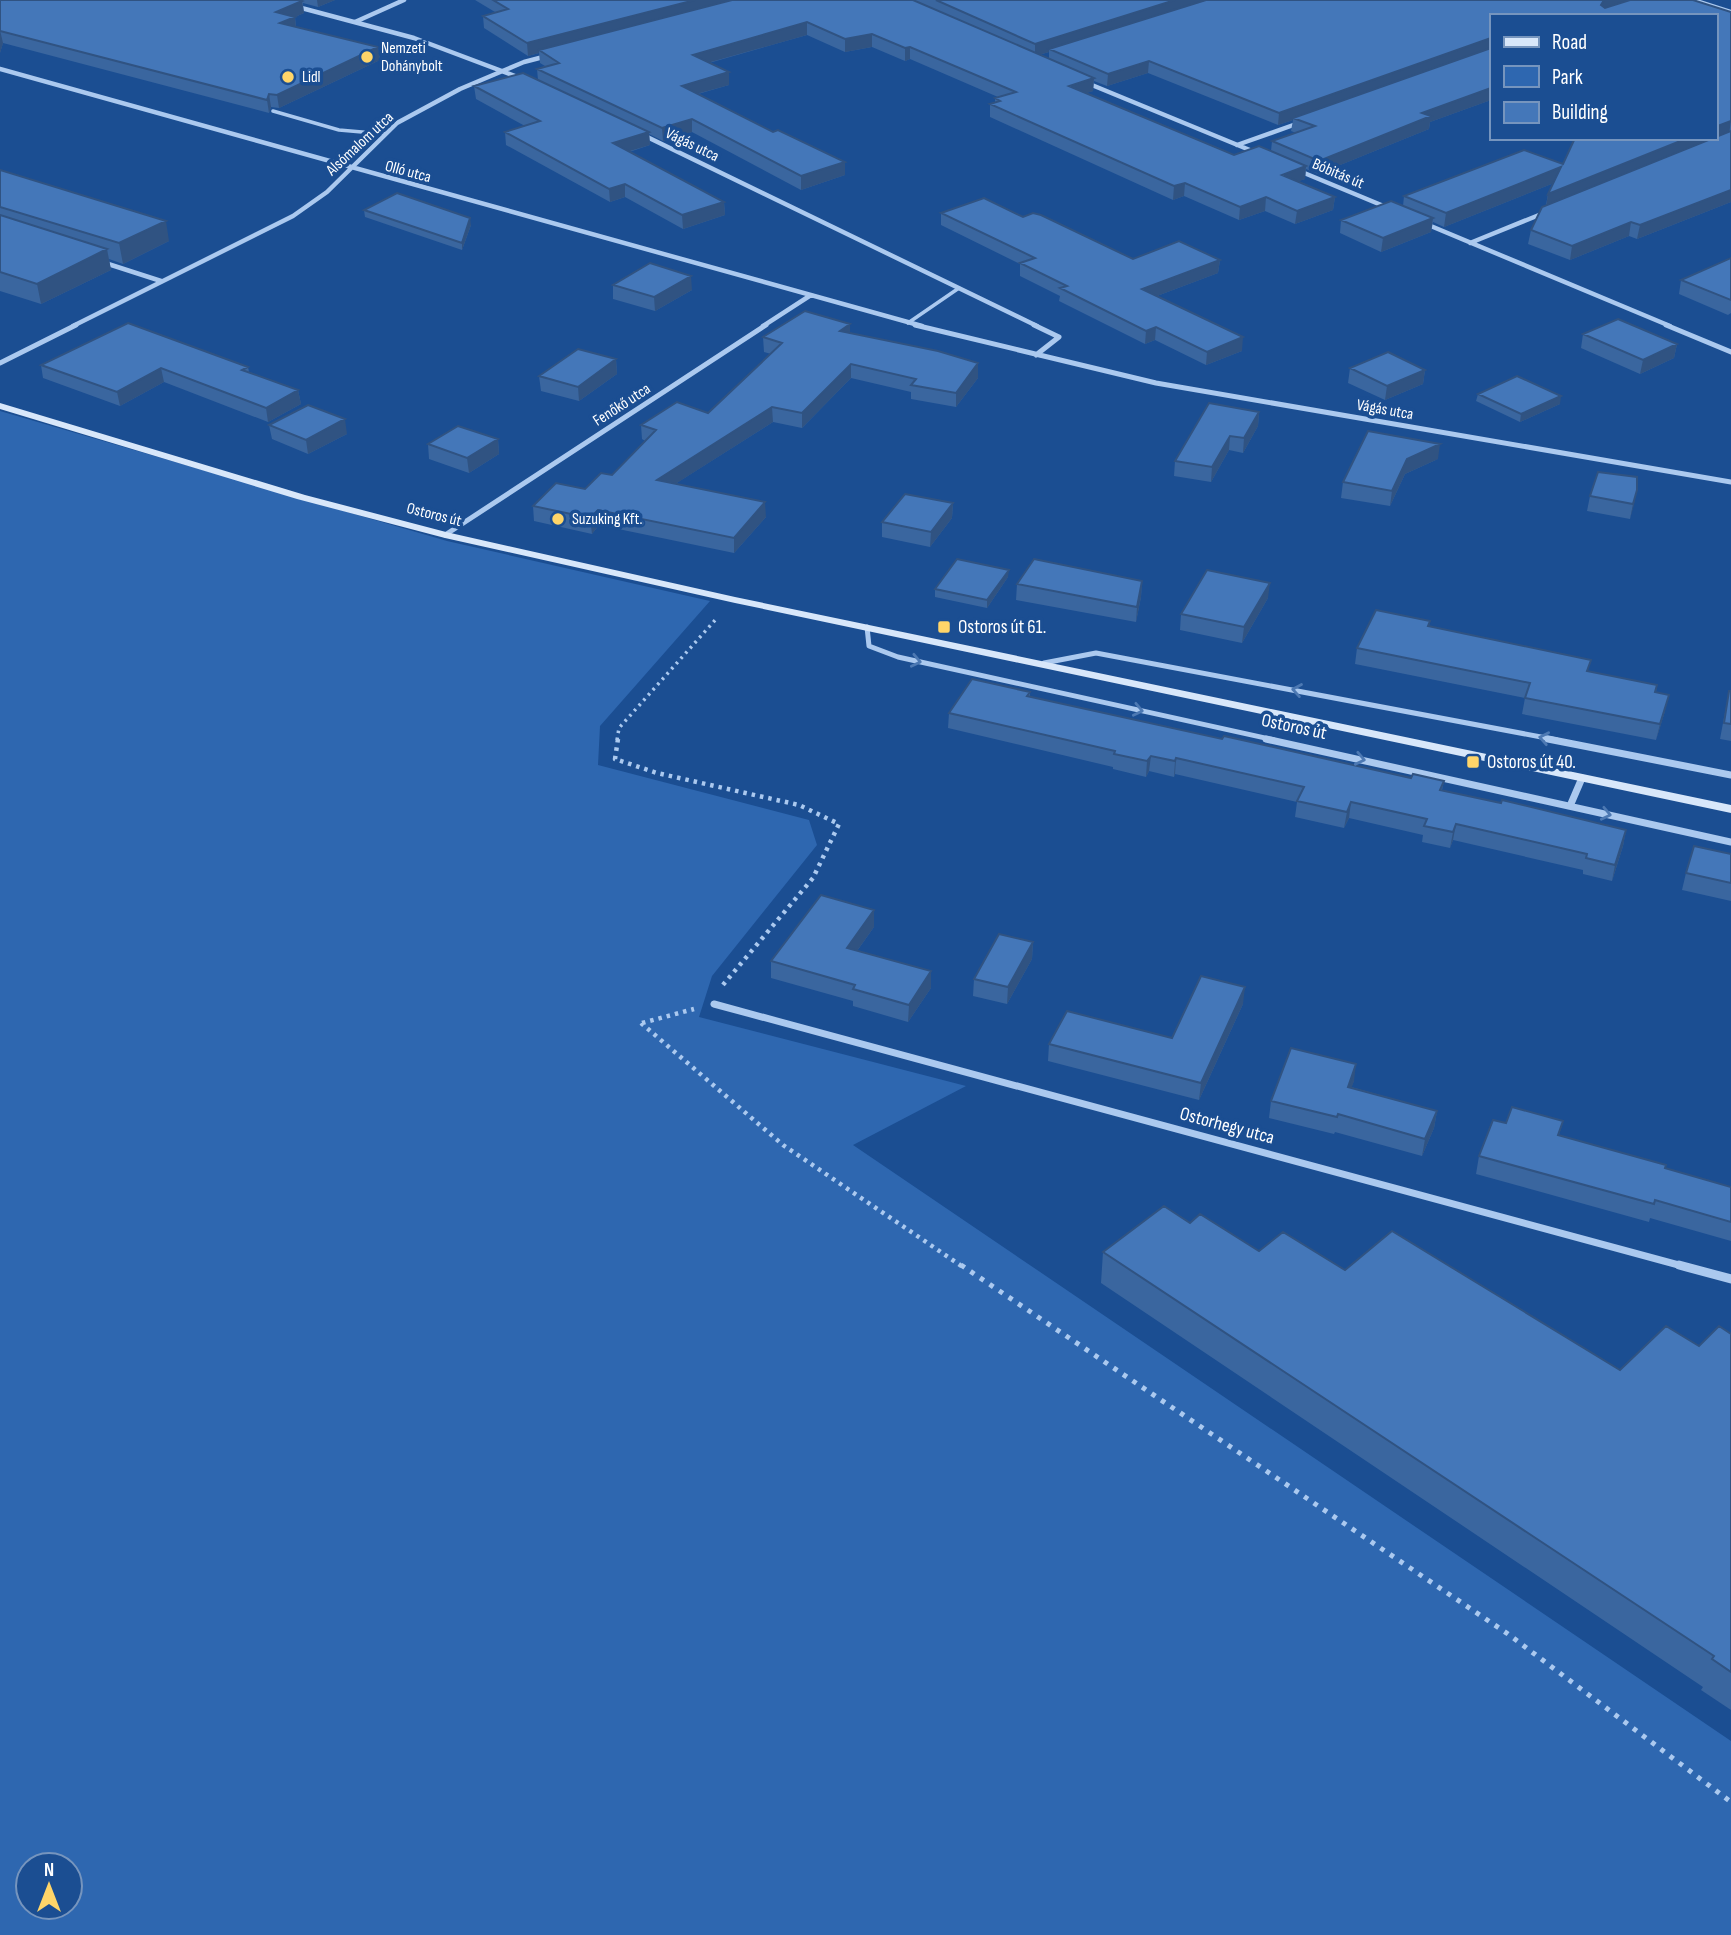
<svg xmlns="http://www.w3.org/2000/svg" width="1731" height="1935" viewBox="0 0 1731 1935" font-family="'Sofia Sans Condensed',sans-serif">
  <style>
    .green { fill: #2e67b0; fill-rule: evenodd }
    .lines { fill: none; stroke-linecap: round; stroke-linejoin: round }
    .path-far2 { stroke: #abc9ef; stroke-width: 3.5; stroke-dasharray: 2.5 4.5; stroke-linecap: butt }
    .path-far1 { stroke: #abc9ef; stroke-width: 4.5; stroke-dasharray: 3.5 5; stroke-linecap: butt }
    .path { stroke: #abc9ef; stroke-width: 5; stroke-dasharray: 4.5 7; stroke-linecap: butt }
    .lane { stroke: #abc9ef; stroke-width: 3.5 }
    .street-far3 { stroke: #abc9ef; stroke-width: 4.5 }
    .street-far2 { stroke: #abc9ef; stroke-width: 5 }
    .street-far1 { stroke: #abc9ef; stroke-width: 7 }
    .street { stroke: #abc9ef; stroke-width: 9 }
    .secondary { fill: #d8e7fa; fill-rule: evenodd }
    .wall { fill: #3a669f; fill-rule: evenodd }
    .shaded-wall { fill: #305382 }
    .building { fill: #4477b9; stroke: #305382; stroke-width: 2 }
    .oneway { stroke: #4d79b3 }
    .poi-dot { fill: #ffd569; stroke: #1b4e92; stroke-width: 2.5 }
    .labels { text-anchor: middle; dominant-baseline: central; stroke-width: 7; stroke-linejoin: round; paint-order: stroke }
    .far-poi-label { font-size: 16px; fill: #fff; stroke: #1b4e92; text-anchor: start }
    .far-street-label { font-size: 16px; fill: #fff; stroke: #1b4e92 }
    .poi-label { font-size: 19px; fill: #fff; stroke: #1b4e92; text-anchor: start }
    .street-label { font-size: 19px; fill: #fff; stroke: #1b4e92 }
  </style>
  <rect width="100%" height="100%" fill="#1b4e92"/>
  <path class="green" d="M 0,411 L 447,541 L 710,601 L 600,726 L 598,765 L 809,820 L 817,845 L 712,976 L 699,1017 L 966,1086 L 853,1145 L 1731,1741 L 1731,1935 L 0,1935 ZM 28,1865 L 70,1865 L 70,1907 L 28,1907 Z"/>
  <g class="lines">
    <path class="path-far2" d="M 617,740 L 619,728 L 717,618"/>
    <path class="path-far1" d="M 618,739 L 615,759 L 657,773 L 799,805 L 839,824 L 813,878 L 722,986
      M 641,1023 L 783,1145 L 963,1267
      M 642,1023 L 694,1009"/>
    <path class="path" d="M 961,1265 L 1508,1634 L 1731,1802"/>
    <path class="lane" d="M 273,111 L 339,130 L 385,134
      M 908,323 L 959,288"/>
    <path class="street-far3" d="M 1693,0 L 1731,12
      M 294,6 L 414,38 L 523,79
      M 355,22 L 404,0
      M 0,69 L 922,326
      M 1087,83 L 1257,153
      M 641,134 L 1037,326
      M 1237,145 L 1299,123
      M 1297,170 L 1386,207
      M 1426,224 L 1670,326
      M 1470,243 L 1544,213
      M 102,262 L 161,281
      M 73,326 L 293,216 L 327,192 L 397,123 L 460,89 L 524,62 L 547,56
      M 763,326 L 811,295"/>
    <path class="street-far2" d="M 915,325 L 1156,383 L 1731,482
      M 1034,325 L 1059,337 L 1036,355
      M 1666,325 L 1731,352
      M 0,363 L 76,325
      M 445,535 L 766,325
      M 867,627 L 869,646 L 898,657 L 1274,740
      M 1044,663 L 1096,653 L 1557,740"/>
    <path class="street-far1" d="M 1266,739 L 1731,842
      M 1548,739 L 1731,775
      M 1570,806 L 1582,778
      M 714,1004 L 1686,1267"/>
    <path class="street" d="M 1679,1265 L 1731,1279"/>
    <path class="secondary" d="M 0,403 L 305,495 L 446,532 L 735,597 L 1731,805 L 1731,813 L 735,603 L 445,538 L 297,499 L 0,409 Z"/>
  </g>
  <path class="wall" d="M 0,0 L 335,0 L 318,7 L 303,3 L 304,13 L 295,17 L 296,27 L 378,47 L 380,60 L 279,108 L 271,107 L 269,113 L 3,43 L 0,53 Z
    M 475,0 L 1693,0 L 1731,12 L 1731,202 L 1637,239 L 1629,236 L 1570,260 L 1528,244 L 1531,230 L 1546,205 L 1548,194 L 1554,183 L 1444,227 L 1433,222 L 1431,232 L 1381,252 L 1340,233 L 1341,220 L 1403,206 L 1404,196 L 1563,164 L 1715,138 L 1491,16 L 1491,100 L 1430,122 L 1429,129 L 1318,174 L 1306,169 L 1305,179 L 1298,181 L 1335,197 L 1333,210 L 1295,224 L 1265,211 L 1239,220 L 1184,196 L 1173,200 L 990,117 L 990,104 L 995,103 L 995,98 L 998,97 L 910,59 L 905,61 L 872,47 L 845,52 L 807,35 L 709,63 L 729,85 L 698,94 L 773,132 L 845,162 L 845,175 L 801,190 L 692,132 L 663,141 L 649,134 L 650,145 L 629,152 L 724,202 L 725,215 L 683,229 L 625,197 L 610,202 L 506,145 L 505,132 L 525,126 L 476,99 L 474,86 L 538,80 L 537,69 L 545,66 L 540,63 L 539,53 L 528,56 L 484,28 L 483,16 L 495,12 ZM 1049,52 L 1049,59 L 1039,55 ZM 1148,73 L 1278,125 L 1293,120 L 1291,131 L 1296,133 L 1272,141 L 1271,151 L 1234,155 L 1086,93 L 1093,91 L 1094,81 L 1107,86 Z
    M 0,170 L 169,241 L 123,264 L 109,259 L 111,270 L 41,304 L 0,291 Z
    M 364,210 L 471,225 L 462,250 L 365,217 Z
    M 941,213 L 1023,217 L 1133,259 L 1220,260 L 1218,273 L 1157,296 L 1242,351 L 1206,365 L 1155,340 L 1145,344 L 1059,301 L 1060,296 L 1020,276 L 1020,264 L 941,225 Z
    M 1731,258 L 1731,313 L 1728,315 L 1679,294 L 1681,280 Z
    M 613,285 L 692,290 L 655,311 L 613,299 Z
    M 850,324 L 850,333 L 978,363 L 978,378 L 956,407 L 911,399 L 911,392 L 851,378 L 802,428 L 773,422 L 675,484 L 766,517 L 734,553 L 599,525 L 592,534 L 534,521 L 533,506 L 585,489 L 612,475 L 645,441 L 642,439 L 641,425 L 708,413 L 771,354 L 764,352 L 763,337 Z
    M 1583,334 L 1677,344 L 1674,358 L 1640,374 L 1581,348 Z
    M 616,359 L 617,374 L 579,401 L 541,391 L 539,376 Z
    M 41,365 L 248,367 L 249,372 L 298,390 L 301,404 L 268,422 L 164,382 L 120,406 L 43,378 Z
    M 1350,368 L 1425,370 L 1423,384 L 1385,400 L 1348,383 Z
    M 1478,394 L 1560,404 L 1520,422 L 1476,401 Z
    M 1259,412 L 1258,426 L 1243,453 L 1229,450 L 1211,482 L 1174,476 L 1175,461 Z
    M 269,425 L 347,434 L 308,454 L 272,439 Z
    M 498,439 L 499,454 L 469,473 L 429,459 L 428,444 Z
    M 1438,459 L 1405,474 L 1390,506 L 1341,498 L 1343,482 Z
    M 1637,490 L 1630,519 L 1587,511 L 1590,496 Z
    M 953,503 L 952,518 L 930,547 L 882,537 L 882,522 Z
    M 1008,577 L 987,608 L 935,597 L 935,589 Z
    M 1142,581 L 1141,597 L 1136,622 L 1016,600 L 1017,584 Z
    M 1268,598 L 1242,643 L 1180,630 L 1181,614 Z
    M 1430,621 L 1429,626 L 1589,672 L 1657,685 L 1656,692 L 1665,711 L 1656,740 L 1522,714 L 1525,698 L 1355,664 L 1357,648 Z
    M 1729,691 L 1731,691 L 1731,741 L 1720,739 Z
    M 1030,692 L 1030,697 L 1222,739 L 1411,778 L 1444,781 L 1442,790 L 1626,830 L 1623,846 L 1612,881 L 1583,874 L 1583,870 L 1453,840 L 1450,848 L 1422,842 L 1423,835 L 1349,818 L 1344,828 L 1295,817 L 1297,802 L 1175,774 L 1174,777 L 1149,771 L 1146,777 L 1113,769 L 1113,767 L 948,728 L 949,713 Z
    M 1731,854 L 1731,901 L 1682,890 L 1686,873 Z
    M 874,927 L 857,951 L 931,971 L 931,988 L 908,1022 L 853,1006 L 853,1001 L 771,978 L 771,961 Z
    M 1033,942 L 1032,959 L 1007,1004 L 973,996 L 974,979 Z
    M 1243,1004 L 1199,1100 L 1048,1061 L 1049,1044 L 1172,1038 Z
    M 1354,1081 L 1351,1087 L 1437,1111 L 1434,1128 L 1422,1156 L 1335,1132 L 1334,1134 L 1269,1118 L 1271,1101 Z
    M 1563,1121 L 1559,1135 L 1665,1168 L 1731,1187 L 1731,1241 L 1650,1218 L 1649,1222 L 1476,1174 L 1479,1156 L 1506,1123 Z
    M 1190,1223 L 1259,1251 L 1345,1270 L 1620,1370 L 1699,1346 L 1731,1334 L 1731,1710 L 1701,1690 L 1703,1687 L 1101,1283 L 1103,1252 Z"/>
  <path class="shaded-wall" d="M 317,0 L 335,0 L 318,7 Z
    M 695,0 L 742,0 L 539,50 L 539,53 L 528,56 L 527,43 Z
    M 1175,0 L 1212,0 L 1049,49 L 1049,52 L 1035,56 L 1035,44 Z
    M 1604,0 L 1635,0 L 1602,12 L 1601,5 Z
    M 302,1 L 304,13 L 295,17 L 296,29 L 280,24 L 276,12 Z
    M 807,22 L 807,35 L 693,67 L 693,55 Z
    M 0,30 L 3,43 L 0,53 Z
    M 872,34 L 872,47 L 845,52 L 845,39 Z
    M 1491,38 L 1489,50 L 1293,118 L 1293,120 L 1278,125 L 1279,113 Z
    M 378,47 L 380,60 L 279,108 L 277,95 Z
    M 910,47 L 910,59 L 905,61 L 905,48 Z
    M 1149,61 L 1148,73 L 1107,86 L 1108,74 Z
    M 729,72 L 729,85 L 682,98 L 682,86 Z
    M 1094,78 L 1093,91 L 1069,99 L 1069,86 Z
    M 1491,88 L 1491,100 L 1430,122 L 1429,129 L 1318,174 L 1319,161 L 1422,113 Z
    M 269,94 L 271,107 L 269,113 L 267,100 Z
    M 692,119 L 692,132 L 663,141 L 662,128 Z
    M 1731,121 L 1729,134 L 1546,207 L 1548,194 L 1688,138 L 1715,138 L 1715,127 Z
    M 649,132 L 650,145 L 613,156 L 613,143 Z
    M 845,162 L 845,175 L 801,190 L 801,176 Z
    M 1306,166 L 1305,179 L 1281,188 L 1282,175 Z
    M 1561,167 L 1559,181 L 1444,227 L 1446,213 Z
    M 1185,183 L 1184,196 L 1173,200 L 1174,186 Z
    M 625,184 L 625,197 L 610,202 L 609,189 Z
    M 1731,190 L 1731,202 L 1637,239 L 1640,225 Z
    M 1266,197 L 1265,211 L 1239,220 L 1240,207 Z
    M 1335,197 L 1333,210 L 1295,224 L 1297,211 Z
    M 724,202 L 725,215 L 683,229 L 682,215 Z
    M 470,218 L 471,225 L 462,250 L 462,243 Z
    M 1433,218 L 1431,232 L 1381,252 L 1383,238 Z
    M 166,221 L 169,241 L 123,264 L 119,243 Z
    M 1631,222 L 1629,236 L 1570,260 L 1572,246 Z
    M 107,249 L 111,270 L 41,304 L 37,284 Z
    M 1220,260 L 1218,273 L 1141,302 L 1142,289 Z
    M 691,276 L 692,290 L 655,311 L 654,297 Z
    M 850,324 L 850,339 L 840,331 Z
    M 1156,327 L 1155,340 L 1145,344 L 1146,331 Z
    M 1243,337 L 1242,351 L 1206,365 L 1207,352 Z
    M 1677,344 L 1674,358 L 1640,374 L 1643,360 Z
    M 616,359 L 617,374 L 579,401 L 578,387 Z
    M 978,363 L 978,378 L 956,407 L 956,393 Z
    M 851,364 L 851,378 L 802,428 L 802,413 Z
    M 161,368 L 164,382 L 120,406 L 117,392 Z
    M 1425,370 L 1423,384 L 1385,400 L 1387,386 Z
    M 298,390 L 301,404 L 268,422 L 266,408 Z
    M 1561,396 L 1560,404 L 1520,422 L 1521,414 Z
    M 772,407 L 773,422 L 658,495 L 657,480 Z
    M 1259,412 L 1258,426 L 1243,453 L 1244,438 Z
    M 345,419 L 347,434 L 308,454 L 306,440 Z
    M 1230,436 L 1229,450 L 1211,482 L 1212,467 Z
    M 498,439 L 499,454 L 469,473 L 467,458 Z
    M 1440,444 L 1438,459 L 1405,474 L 1390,506 L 1392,491 L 1407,459 Z
    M 1637,490 L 1634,505 L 1630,519 L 1633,504 Z
    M 765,502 L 766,517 L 734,553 L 734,538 Z
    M 953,503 L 952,518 L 930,547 L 931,532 Z
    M 598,510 L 599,525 L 592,534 L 590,518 Z
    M 1009,570 L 1008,577 L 987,608 L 987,600 Z
    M 1142,581 L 1141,597 L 1136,622 L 1137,607 Z
    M 1270,583 L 1268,598 L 1242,643 L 1244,627 Z
    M 1669,695 L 1665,711 L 1656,740 L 1660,724 Z
    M 1151,756 L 1149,771 L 1146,777 L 1147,761 Z
    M 1176,758 L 1175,774 L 1174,777 L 1175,761 Z
    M 1351,802 L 1349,818 L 1344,828 L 1347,812 Z
    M 1456,824 L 1453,840 L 1450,848 L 1453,832 Z
    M 1626,830 L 1623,846 L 1612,881 L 1615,865 Z
    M 874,910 L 874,927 L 847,965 L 847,948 Z
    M 1033,942 L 1032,959 L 1007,1004 L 1008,987 Z
    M 931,971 L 931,988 L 908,1022 L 909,1005 Z
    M 1245,987 L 1243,1004 L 1199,1100 L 1201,1083 Z
    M 1356,1064 L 1354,1081 L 1346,1104 L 1348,1087 Z
    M 1437,1111 L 1434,1128 L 1422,1156 L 1425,1139 Z"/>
  <path class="building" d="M 0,0 L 299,0 L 302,1 L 276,12 L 295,17 L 280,23 L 378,47 L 277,95 L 269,94 L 267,100 L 0,31 Z
    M 493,0 L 695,0 L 527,43 L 483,16 L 508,9 Z
    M 732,0 L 913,0 L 1094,78 L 1069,86 L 1234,155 L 1259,146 L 1306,166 L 1282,175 L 1335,197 L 1297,211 L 1266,197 L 1240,207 L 1185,183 L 1174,186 L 990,104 L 1000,101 L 995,98 L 1016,92 L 910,47 L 905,48 L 872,34 L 845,39 L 807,22 L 693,55 L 729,72 L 682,86 L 773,132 L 778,130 L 845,162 L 801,176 L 692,119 L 662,128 L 537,69 L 559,63 L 539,50 Z
    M 936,0 L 1175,0 L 1035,44 Z
    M 1206,0 L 1604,0 L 1601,5 L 1605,8 L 1630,0 L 1693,0 L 1731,12 L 1731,121 L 1715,127 L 1715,16 L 1491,16 L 1491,38 L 1279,113 L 1149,61 L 1108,74 L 1049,49 Z
    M 1491,48 L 1491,88 L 1422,113 L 1431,116 L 1319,161 L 1272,141 L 1315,126 L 1293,118 Z
    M 523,73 L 649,132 L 613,143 L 724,202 L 682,215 L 625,184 L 609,189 L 505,132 L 540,121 L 474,86 Z
    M 1731,131 L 1731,190 L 1640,225 L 1631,222 L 1572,246 L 1531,230 L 1542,207 Z
    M 1575,138 L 1688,138 L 1548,194 L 1561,167 L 1446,213 L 1404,196 L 1524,150 L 1563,164 Z
    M 0,170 L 166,221 L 119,243 L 0,207 Z
    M 397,193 L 470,218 L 462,243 L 364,210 Z
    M 984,198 L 1023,217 L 1033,213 L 1041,215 L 1133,259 L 1179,241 L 1220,260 L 1142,289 L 1243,337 L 1207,352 L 1156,327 L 1146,331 L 1060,288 L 1067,286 L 1020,263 L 1035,258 L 941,213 Z
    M 1391,201 L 1433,218 L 1383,238 L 1341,220 Z
    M 0,215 L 107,249 L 37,284 L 0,272 Z
    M 1731,258 L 1731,300 L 1681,280 Z
    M 650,263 L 691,276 L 654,297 L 613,285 Z
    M 805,311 L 850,324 L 840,331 L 938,351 L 978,363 L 956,393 L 911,385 L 916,379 L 851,364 L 802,413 L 772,407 L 657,480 L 765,502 L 734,538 L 598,510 L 590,518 L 533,506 L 556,483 L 585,489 L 601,473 L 612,475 L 656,430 L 641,425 L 677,402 L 708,413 L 782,343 L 763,337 Z
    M 1618,319 L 1677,344 L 1643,360 L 1583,334 Z
    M 128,323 L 248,367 L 242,370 L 298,390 L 266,408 L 161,368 L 117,392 L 41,365 Z
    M 578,349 L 616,359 L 578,387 L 539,376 Z
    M 1388,352 L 1425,370 L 1387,386 L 1350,368 Z
    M 1517,376 L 1561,396 L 1521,414 L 1478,394 Z
    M 1209,403 L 1259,412 L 1244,438 L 1230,436 L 1212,467 L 1175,461 Z
    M 308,405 L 345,419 L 306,440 L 269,425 Z
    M 458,426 L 498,439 L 467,458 L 428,444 Z
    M 1368,431 L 1440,444 L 1407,459 L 1392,491 L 1343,482 Z
    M 1598,472 L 1637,477 L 1637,490 L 1633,504 L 1590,496 Z
    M 905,494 L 953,503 L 931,532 L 882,522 Z
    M 957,559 L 1009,570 L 987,600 L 935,589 Z
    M 1034,559 L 1142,581 L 1137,607 L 1017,584 Z
    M 1207,570 L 1270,583 L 1244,627 L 1181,614 Z
    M 1376,610 L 1430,621 L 1428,626 L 1591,660 L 1587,671 L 1657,685 L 1655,692 L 1669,695 L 1660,724 L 1525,698 L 1530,683 L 1357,648 Z
    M 972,679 L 1030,692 L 1027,696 L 1222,739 L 1224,736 L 1411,778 L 1413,774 L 1444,781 L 1440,790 L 1501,803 L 1502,800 L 1626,830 L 1615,865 L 1586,858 L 1587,854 L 1456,824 L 1453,832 L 1424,826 L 1427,819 L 1351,802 L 1347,812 L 1297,801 L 1304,787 L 1176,758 L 1175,761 L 1151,756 L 1147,761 L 1114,754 L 1115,751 L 949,713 Z
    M 1729,691 L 1731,691 L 1731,724 L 1724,723 Z
    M 1694,846 L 1731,854 L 1731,883 L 1686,873 Z
    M 821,895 L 874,910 L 847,948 L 931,971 L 909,1005 L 853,989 L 855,985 L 771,961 Z
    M 999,934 L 1033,942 L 1008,987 L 974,979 Z
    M 1201,976 L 1245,987 L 1201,1083 L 1049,1044 L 1067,1011 L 1172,1038 Z
    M 1291,1048 L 1356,1064 L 1348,1087 L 1437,1111 L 1425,1139 L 1338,1114 L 1337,1117 L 1271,1101 Z
    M 1512,1107 L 1563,1121 L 1558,1135 L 1666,1165 L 1665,1168 L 1731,1187 L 1731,1222 L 1655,1200 L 1654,1204 L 1479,1156 L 1493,1120 L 1506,1123 Z
    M 1164,1206 L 1190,1223 L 1200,1214 L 1259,1251 L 1283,1232 L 1345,1270 L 1392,1231 L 1620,1370 L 1666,1326 L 1699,1346 L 1719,1326 L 1731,1334 L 1731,1672 L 1712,1659 L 1714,1656 L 1103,1252 Z"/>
  <defs><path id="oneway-chevron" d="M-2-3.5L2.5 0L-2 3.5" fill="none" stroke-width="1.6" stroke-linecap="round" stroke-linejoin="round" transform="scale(1.75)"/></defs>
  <g class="oneway">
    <use href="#oneway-chevron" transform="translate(916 661) rotate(12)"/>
    <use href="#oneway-chevron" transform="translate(1297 690) rotate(-170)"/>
    <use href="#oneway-chevron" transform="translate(1138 710) rotate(12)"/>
    <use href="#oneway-chevron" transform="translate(1544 738) rotate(-169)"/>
    <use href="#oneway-chevron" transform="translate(1360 759) rotate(12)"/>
    <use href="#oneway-chevron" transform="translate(1606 814) rotate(12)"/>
  </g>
  <g class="poi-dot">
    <circle cx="367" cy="57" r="7"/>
    <circle cx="288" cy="77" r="7"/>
    <circle cx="558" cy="519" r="7"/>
    <rect x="937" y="620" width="14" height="14" rx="3.5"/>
    <rect x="1466" y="755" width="14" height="14" rx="3.5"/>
  </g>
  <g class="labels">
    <g class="far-poi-label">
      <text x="381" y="48">Nemzeti<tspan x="381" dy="18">Dohánybolt</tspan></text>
      <text x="302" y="77">Lidl</text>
      <text x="572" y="519">Suzuking Kft.</text>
    </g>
    <g class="far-street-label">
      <text transform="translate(360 144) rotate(-43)">Alsómalom utca</text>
      <text transform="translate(692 145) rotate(26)">Vágás utca</text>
      <text transform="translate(408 172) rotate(15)">Olló utca</text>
      <text transform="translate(1338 174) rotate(23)">Bóbitás út</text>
      <text transform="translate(622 405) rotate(-33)">Fenőkő utca</text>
      <text transform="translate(1385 410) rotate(10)">Vágás utca</text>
      <text transform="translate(434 515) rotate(14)">Ostoros út</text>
    </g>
    <g class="poi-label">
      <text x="958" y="627">Ostoros út 61.</text>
      <text x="1487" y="762">Ostoros út 40.</text>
    </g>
    <g class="street-label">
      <text transform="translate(1294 727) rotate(12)">Ostoros út</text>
      <text transform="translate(1227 1126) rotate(15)">Ostorhegy utca</text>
    </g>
  </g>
  <rect x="1490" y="14" width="228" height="126" fill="#1b4e92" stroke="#7695be" stroke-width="2"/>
  <rect x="1504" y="37" width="35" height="10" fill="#d8e7fa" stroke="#7695be" stroke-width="2"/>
  <text x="1552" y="49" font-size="21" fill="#ffffff">Road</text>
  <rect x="1504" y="66" width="35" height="21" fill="#2e67b0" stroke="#7695be" stroke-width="2"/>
  <text x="1552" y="84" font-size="21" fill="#ffffff">Park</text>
  <rect x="1504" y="102" width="35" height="21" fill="#4477b9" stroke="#7695be" stroke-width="2"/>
  <text x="1552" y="119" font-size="21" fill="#ffffff">Building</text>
  <g transform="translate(49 1886)"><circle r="33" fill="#1b4e92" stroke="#7695be" stroke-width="2"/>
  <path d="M0-5L12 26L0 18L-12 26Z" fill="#ffd569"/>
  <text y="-10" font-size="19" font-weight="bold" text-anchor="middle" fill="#ffffff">N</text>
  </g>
</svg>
